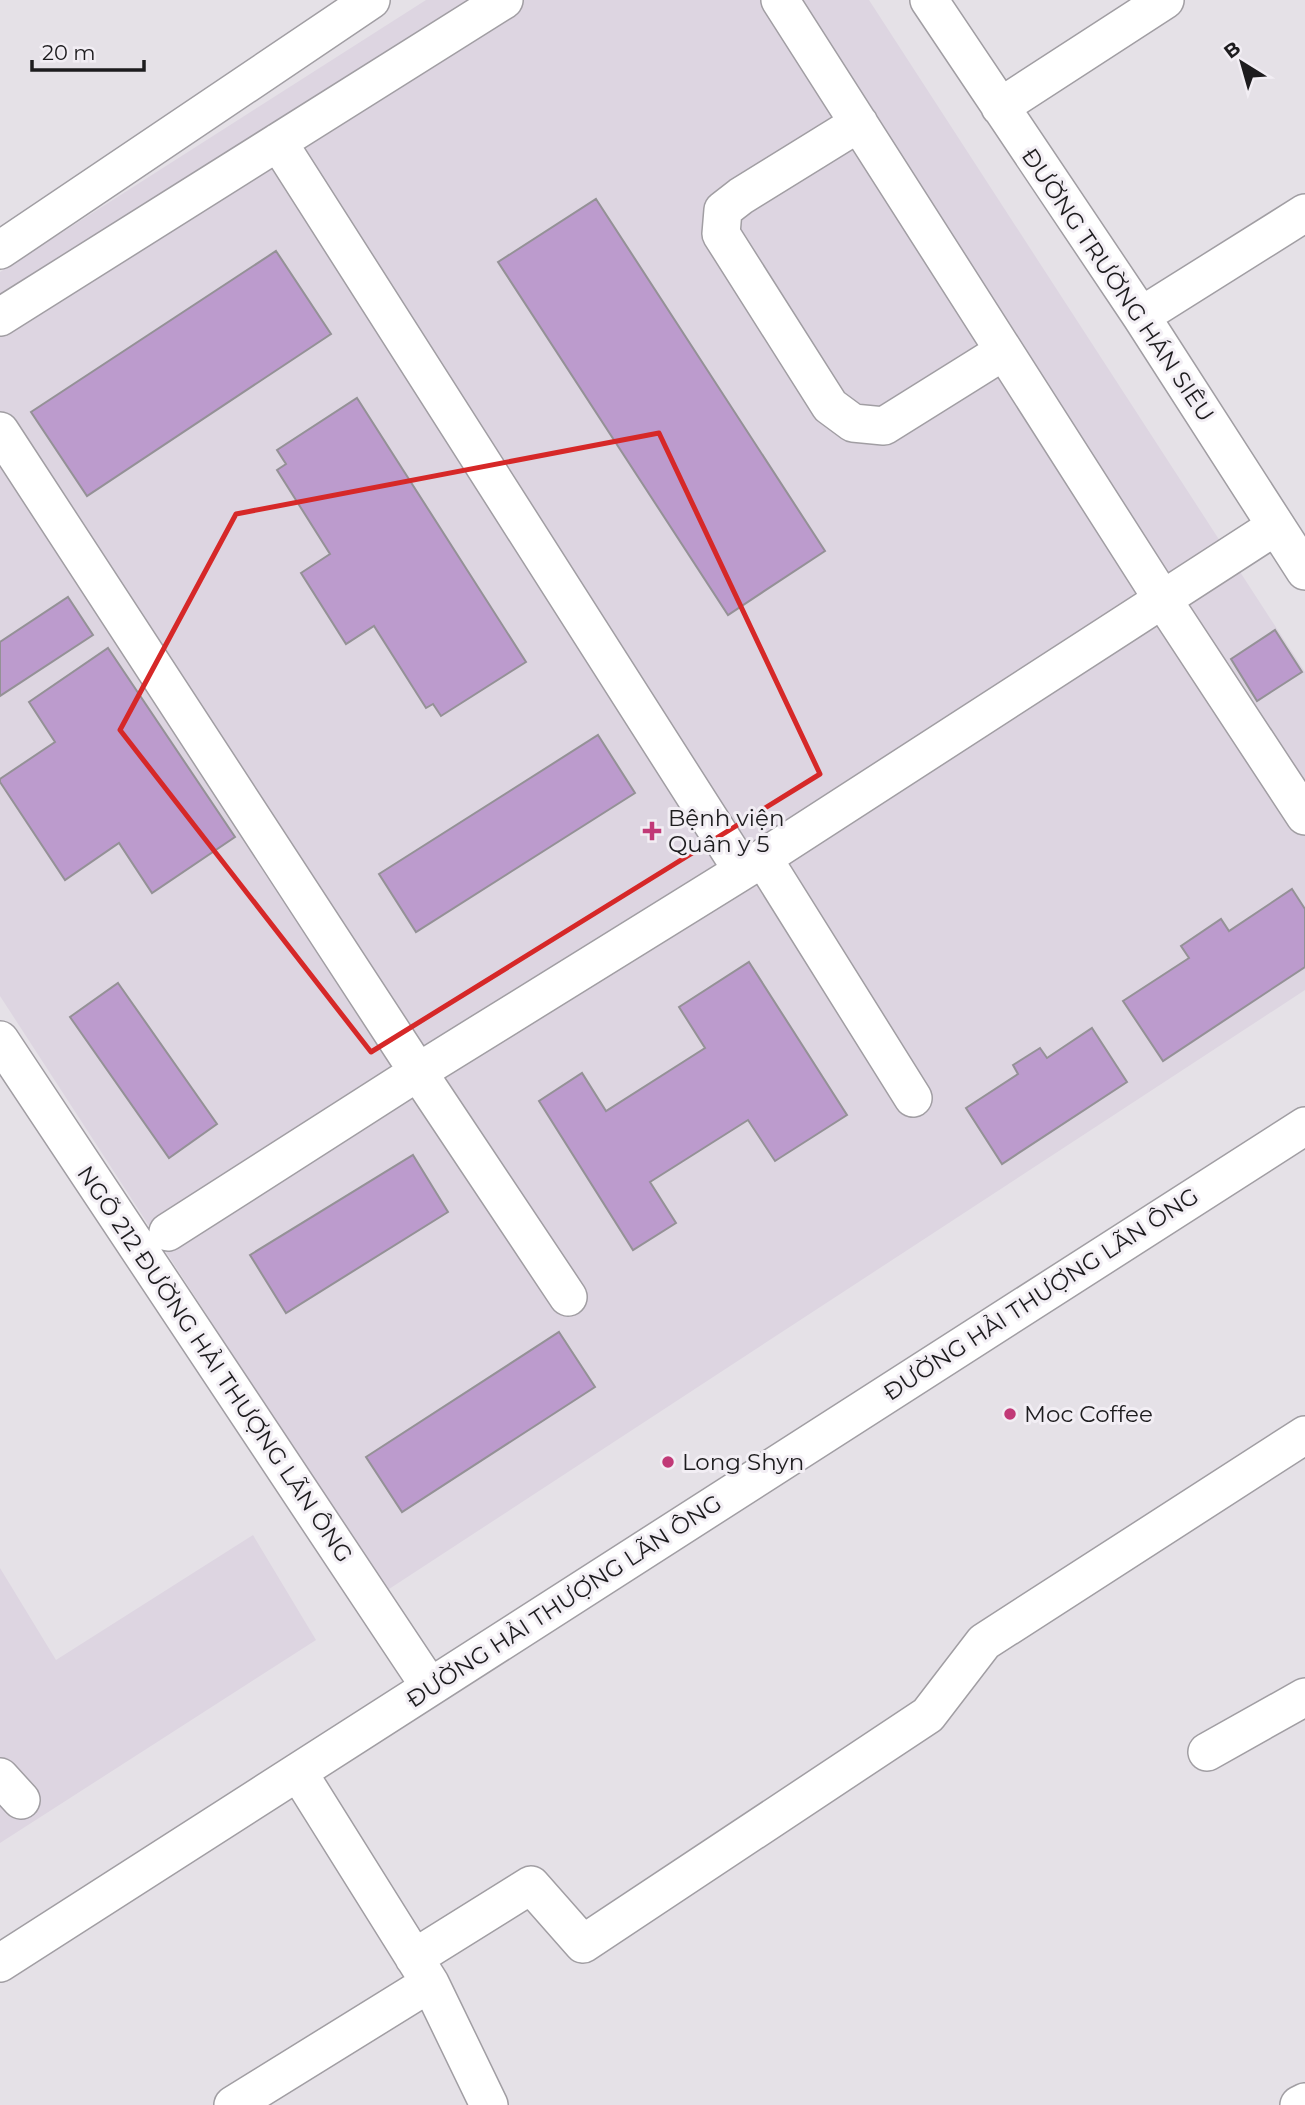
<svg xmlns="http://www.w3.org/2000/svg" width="1305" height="2105" viewBox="0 0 1305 2105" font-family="Montserrat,sans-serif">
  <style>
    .built { fill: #ddd5e1 }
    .building { fill: #bc9bcd; stroke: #949196; stroke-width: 2 }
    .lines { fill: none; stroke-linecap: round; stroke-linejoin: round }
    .minor-casing { stroke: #a19ea3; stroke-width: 40 }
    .minor { stroke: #fff; stroke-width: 37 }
    .marked { fill: none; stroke: #d62828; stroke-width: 5; stroke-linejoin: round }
    .poi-dot { fill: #c13977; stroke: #f2eef4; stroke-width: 2.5 }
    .labels { text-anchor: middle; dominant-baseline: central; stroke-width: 6; stroke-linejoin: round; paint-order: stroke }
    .street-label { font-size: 23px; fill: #1d1c1e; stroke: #f2eef4 }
    .poi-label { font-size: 23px; fill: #1d1c1e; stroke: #f2eef4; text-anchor: start }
  </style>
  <rect width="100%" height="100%" fill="#e5e1e7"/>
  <path class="built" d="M 426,0 L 869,0 L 1305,672 L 1305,990 L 386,1591 L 0,996 L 0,272 Z
    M 253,1535 L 316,1640 L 0,1843 L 0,1568 L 56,1660 Z"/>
  <path class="building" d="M 596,199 L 825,551 L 728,615 L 498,262 Z
    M 276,251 L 331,334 L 87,496 L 31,412 Z
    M 357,398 L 526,662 L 441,716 L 433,704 L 426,708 L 374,626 L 346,644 L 301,573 L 330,554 L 277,470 L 286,464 L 277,450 Z
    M 68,597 L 93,635 L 0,696 L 0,642 Z
    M 1275,630 L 1302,672 L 1257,701 L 1231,659 Z
    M 108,648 L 235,837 L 152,893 L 119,843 L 65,880 L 0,782 L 0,779 L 55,742 L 29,702 Z
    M 598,735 L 635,793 L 416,932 L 379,874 Z
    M 1292,889 L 1305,909 L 1305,967 L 1163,1061 L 1123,1001 L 1189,958 L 1181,946 L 1221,919 L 1229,931 Z
    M 749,962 L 847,1115 L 775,1161 L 748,1120 L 650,1182 L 676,1223 L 633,1250 L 539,1101 L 582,1073 L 606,1111 L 705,1048 L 679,1007 Z
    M 118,983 L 217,1124 L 169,1158 L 70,1017 Z
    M 1092,1028 L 1127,1082 L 1002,1164 L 966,1108 L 1018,1074 L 1013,1065 L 1040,1048 L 1047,1058 Z
    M 413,1155 L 448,1212 L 286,1313 L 250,1255 Z
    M 559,1332 L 595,1387 L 402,1512 L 366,1457 Z"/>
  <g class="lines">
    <g class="minor-casing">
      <path id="minor" d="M 780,0 L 1163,600 L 1305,816
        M 929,0 L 1141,316 L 1305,571
        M 1000,107 L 1165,0
        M 859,123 L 741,196 L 723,210 L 721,234 L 830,406 L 853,423 L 884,426 L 1004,351
        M 278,142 L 742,870
        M 0,250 L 371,0
        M 1141,316 L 1305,213
        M 0,317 L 504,0
        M 0,431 L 418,1072 L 568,1297
        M 763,858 L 913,1098
        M 0,1040 L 430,1687
        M 168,1232 L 418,1072 L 763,858 L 1276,526
        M 1207,1752 L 1305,1697
        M 298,1772 L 430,1983 L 489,2105
        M 0,1777 L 21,1800
        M 414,1958 L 531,1885 L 583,1944 L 928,1715 L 984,1642 L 1305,1435
        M 0,1963 L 1305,1126
        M 233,2105 L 430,1983
        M 1299,2105 L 1305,2102"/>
    </g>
    <use href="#minor" class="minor"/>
  </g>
  <path class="marked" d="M 659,433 L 820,774 L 371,1052 L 120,730 L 236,514 Z"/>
  <g class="poi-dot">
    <path d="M648.5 820.5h7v7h7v7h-7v7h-7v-7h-7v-7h7z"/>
    <circle cx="1010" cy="1414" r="7"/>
    <circle cx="668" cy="1462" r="7"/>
  </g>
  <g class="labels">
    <g class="street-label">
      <text transform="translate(1118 285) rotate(56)">ĐƯỜNG TRƯỜNG HÁN SIÊU</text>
      <text transform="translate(1041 1294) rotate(-33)">ĐƯỜNG HẢI THƯỢNG LÃN ÔNG</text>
      <text transform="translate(215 1364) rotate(56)">NGÕ 212 ĐƯỜNG HẢI THƯỢNG LÃN ÔNG</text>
      <text transform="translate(564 1601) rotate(-33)">ĐƯỜNG HẢI THƯỢNG LÃN ÔNG</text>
    </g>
    <g class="poi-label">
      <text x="668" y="818">Bệnh viện<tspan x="668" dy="26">Quân y 5</tspan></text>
      <text x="1024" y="1414">Moc Coffee</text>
      <text x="682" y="1462">Long Shyn</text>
    </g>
  </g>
  <g transform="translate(1242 63) rotate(323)" stroke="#f2eef4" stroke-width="5" paint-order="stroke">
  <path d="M0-5L12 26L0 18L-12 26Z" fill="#1d1c1e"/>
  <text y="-10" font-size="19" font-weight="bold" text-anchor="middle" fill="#1d1c1e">B</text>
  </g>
  <path d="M32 60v10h112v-10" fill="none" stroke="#1d1c1e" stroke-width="3.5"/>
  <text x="42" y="60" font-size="21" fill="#1d1c1e" stroke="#f2eef4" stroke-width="5" paint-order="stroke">20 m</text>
</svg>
